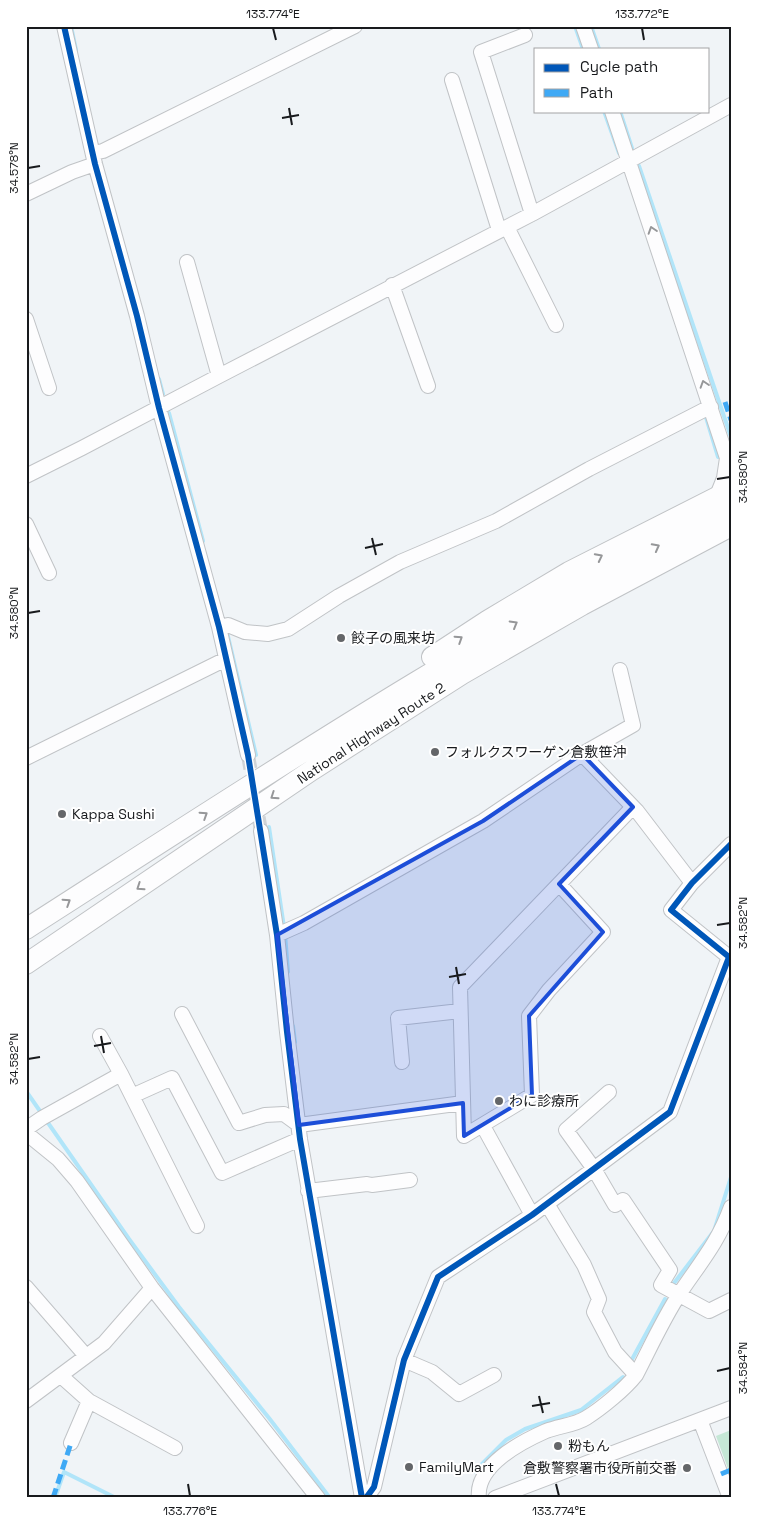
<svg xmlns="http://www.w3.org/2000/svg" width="757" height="1524" viewBox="0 0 757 1524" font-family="'Space Grotesk','Noto Sans JP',sans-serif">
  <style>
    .green { fill: #c5e7d6 }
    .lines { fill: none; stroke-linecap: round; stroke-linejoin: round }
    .stream { stroke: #b1e5f9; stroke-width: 4 }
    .minor-tunnel { stroke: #d0d3d6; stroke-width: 14; stroke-dasharray: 14 7; stroke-linecap: butt }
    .minor-casing { stroke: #c0c3c6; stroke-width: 16 }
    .highway-casing { stroke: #c0c3c6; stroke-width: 22 }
    .minor { stroke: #fdfdfe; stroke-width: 14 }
    .highway { stroke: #fdfdfe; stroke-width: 20 }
    .quiet { stroke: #3fa9f5; stroke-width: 5; stroke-dasharray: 10 5; stroke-linecap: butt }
    .cycleway-casing { stroke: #fff; stroke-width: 9 }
    .cycleway { stroke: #0057b8; stroke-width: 6 }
    .oneway { stroke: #969799 }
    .marked { fill: #1d4ed8; fill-opacity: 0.2; stroke: #1d4ed8; stroke-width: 4; stroke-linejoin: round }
    .ticks { fill: none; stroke: #181a1d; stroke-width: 2 }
    .poi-dot { fill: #646669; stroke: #fff; stroke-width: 2 }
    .labels { text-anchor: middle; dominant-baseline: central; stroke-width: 4; stroke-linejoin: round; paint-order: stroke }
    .poi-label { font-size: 14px; fill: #181a1d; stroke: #fff; text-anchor: start }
    .street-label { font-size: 14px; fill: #181a1d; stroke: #fff }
    .neatline { fill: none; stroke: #181a1d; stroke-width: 2 }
    .ticks-label { font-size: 12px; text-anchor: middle; fill: #181a1d }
  </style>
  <rect width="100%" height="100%" fill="#f0f4f7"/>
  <path class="green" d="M 731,1430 L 731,1477 L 716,1436 Z"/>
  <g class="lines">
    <path class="stream" d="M 71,26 L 76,50
      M 575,26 L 583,49
      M 591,26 L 599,49
      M 604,111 L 619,153
      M 620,111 L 632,148
      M 639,166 L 731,437
      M 159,379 L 163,394
      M 169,413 L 203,541
      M 705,414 L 718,457
      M 226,628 L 256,755
      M 269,827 L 284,927
      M 285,934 L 288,972
      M 293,1026 L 295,1042
      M 26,1091 L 42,1114
      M 46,1120 L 129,1239 L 179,1307 L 269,1418 L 330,1498
      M 671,1287 L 714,1231 L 731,1177
      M 630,1363 L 665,1299
      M 474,1472 L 506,1440 L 525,1429 L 581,1410 L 623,1377
      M 56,1495 L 64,1472 L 116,1498"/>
    <path class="minor-tunnel" d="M 248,755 L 261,831"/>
    <g class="minor-casing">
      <path id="minor" d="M 64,26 L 95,164 L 137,316 L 159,408 L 219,627 L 248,755
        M 583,26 L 591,49
        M 525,35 L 481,52 L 532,214
        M 452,80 L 499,230
        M 612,111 L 727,458 L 724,478 L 716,498
        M 93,153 L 103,151 L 355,26
        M 26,194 L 72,172 L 95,164
        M 507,227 L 556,325
        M 187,262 L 219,376
        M 392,285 L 428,386
        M 26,319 L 49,388
        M 26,476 L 82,448 L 219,376 L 532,214 L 731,105
        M 26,524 L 49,573
        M 219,627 L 228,625 L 245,632 L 268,634 L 288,629 L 339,596 L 400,562 L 496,521 L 589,469 L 702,411 L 711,407
        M 582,754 L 637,811 L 692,883
        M 26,758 L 226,659
        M 261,831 L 277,935 L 287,1032 L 300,1139 L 362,1498
        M 559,884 L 603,932 L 549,990 L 529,1016 L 532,1095 L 464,1136 L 460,987 L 633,807
        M 277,935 L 304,923 L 483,821 L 582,754 L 633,725 L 620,670
        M 182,1014 L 239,1123 L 265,1115 L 284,1114 L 299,1125 L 463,1103
        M 100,1036 L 121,1074
        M 402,1062 L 398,1018 L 460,1011
        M 609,1092 L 566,1130 L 594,1169 L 615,1205 L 623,1200 L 670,1270 L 661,1285 L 709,1311 L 731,1300
        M 132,1096 L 172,1078 L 222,1173 L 300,1139
        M 483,1126 L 532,1215
        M 26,1129 L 42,1118 L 121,1074 L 197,1226
        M 26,1133 L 58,1159 L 77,1181 L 152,1288 L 318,1498
        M 308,1191 L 367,1184 L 372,1185 L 410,1180
        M 547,1204 L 584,1265 L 599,1299 L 594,1312 L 615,1352 L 636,1375
        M 26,1287 L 86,1356
        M 404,1360 L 432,1372 L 459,1394 L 494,1375
        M 61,1376 L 89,1401 L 175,1448
        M 26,1401 L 104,1343 L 152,1288
        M 700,1420 L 730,1498
        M 71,1443 L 89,1401
        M 366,1498 L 374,1487 L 404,1360 L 438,1277 L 532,1215 L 670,1112 L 729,957 L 671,910 L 692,883 L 731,844
        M 479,1498 C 475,1466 521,1442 546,1431 C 559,1426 575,1425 586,1418 C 602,1408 625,1389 636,1375 C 650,1348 663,1319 680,1293 C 700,1263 718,1243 731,1207
        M 495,1498 L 731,1408"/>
    </g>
    <g class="highway-casing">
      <path id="highway" d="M 432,657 L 487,621 L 569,572 L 731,490
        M 26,929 C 257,781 485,629 731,508
        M 26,964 L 312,770 L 462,674 L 582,605 L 731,526"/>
    </g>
    <use href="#minor" class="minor"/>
    <use href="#highway" class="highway"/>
    <path class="quiet" d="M 725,402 L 731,420
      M 721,1474 L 731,1470
      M 53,1498 L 71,1443"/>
    <g class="cycleway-casing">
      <path id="cycleway" d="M 64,26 L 95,164 L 137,316 L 159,408 L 219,627 L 248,755 L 277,935 L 287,1032 L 300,1139 L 362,1498
        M 366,1498 L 374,1487 L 404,1360 L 438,1277 L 532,1215 L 670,1112 L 729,957 L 671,910 L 692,883 L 731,844"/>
    </g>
    <use href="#cycleway" class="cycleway"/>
  </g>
  <defs><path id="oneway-chevron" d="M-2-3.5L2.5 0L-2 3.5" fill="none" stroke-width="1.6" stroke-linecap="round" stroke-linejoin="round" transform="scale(1.25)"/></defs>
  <g class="oneway">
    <use href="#oneway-chevron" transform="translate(652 230) rotate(-108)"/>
    <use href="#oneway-chevron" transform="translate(704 384) rotate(-108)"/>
    <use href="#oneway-chevron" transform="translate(656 547) rotate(-28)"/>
    <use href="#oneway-chevron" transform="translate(599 557) rotate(-27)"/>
    <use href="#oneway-chevron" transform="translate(514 624) rotate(-30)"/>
    <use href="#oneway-chevron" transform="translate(459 639) rotate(-33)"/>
    <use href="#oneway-chevron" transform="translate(274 796) rotate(146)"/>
    <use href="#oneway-chevron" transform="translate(204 815) rotate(-33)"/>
    <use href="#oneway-chevron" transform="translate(140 887) rotate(146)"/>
    <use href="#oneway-chevron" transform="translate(67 902) rotate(-33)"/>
  </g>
  <path class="marked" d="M 582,754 L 633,807 L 559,884 L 603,932 L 529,1016 L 532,1095 L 464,1136 L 463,1103 L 299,1125 L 277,935 L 483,821 Z"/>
  <path class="ticks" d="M 273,28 L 276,40M 642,28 L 644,40M 289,108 L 292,125M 282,118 L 299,115M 28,168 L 40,166M 717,479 L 730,477M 372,538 L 376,555M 365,548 L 383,544M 28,613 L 40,611M 717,925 L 730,923M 456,967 L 459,984M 449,977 L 466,974M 101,1036 L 104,1053M 94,1046 L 111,1043M 28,1059 L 40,1057M 717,1371 L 730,1368M 539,1396 L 543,1413M 532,1406 L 550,1403M 188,1484 L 190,1496M 556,1484 L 559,1496"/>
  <g class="poi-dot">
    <circle cx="341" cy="638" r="5"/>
    <circle cx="435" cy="752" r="5"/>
    <circle cx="62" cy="814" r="5"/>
    <circle cx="499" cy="1101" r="5"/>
    <circle cx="558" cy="1446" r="5"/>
    <circle cx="409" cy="1467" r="5"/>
    <circle cx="687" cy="1468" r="5"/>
  </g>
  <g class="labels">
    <g class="poi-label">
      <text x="351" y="638">餃子の風来坊</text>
      <text x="445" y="752">フォルクスワーゲン倉敷笹沖</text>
      <text x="72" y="814">Kappa Sushi</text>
      <text x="509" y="1101">わに診療所</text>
      <text x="568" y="1446">粉もん</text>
      <text x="419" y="1467">FamilyMart</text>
      <text x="677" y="1468" text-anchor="end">倉敷警察署市役所前交番</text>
    </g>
    <g class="street-label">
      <text transform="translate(371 733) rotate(-33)">National Highway Route 2</text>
    </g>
  </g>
  <rect width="757" height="1524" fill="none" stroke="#ffffff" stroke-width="55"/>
  <rect x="534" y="48" width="175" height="65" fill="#ffffff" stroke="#a3a3a5"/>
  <rect x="544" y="64" width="25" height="8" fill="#0057b8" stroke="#a3a3a5"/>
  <text x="580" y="72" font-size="15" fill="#181a1d">Cycle path</text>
  <rect x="544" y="89" width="25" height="8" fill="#3fa9f5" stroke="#a3a3a5"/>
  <text x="580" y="98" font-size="15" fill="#181a1d">Path</text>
  <rect x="28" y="28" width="702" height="1468" class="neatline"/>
  <g class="ticks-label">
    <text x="273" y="18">133.774°E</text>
    <text x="642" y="18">133.772°E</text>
    <text transform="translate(14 168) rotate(-90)" y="4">34.578°N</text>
    <text transform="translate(743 477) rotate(-90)" y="4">34.580°N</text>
    <text transform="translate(14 613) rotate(-90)" y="4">34.580°N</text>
    <text transform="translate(743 923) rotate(-90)" y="4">34.582°N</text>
    <text transform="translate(14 1059) rotate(-90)" y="4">34.582°N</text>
    <text transform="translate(743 1368) rotate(-90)" y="4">34.584°N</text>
    <text x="190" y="1515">133.776°E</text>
    <text x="559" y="1515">133.774°E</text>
  </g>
</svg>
